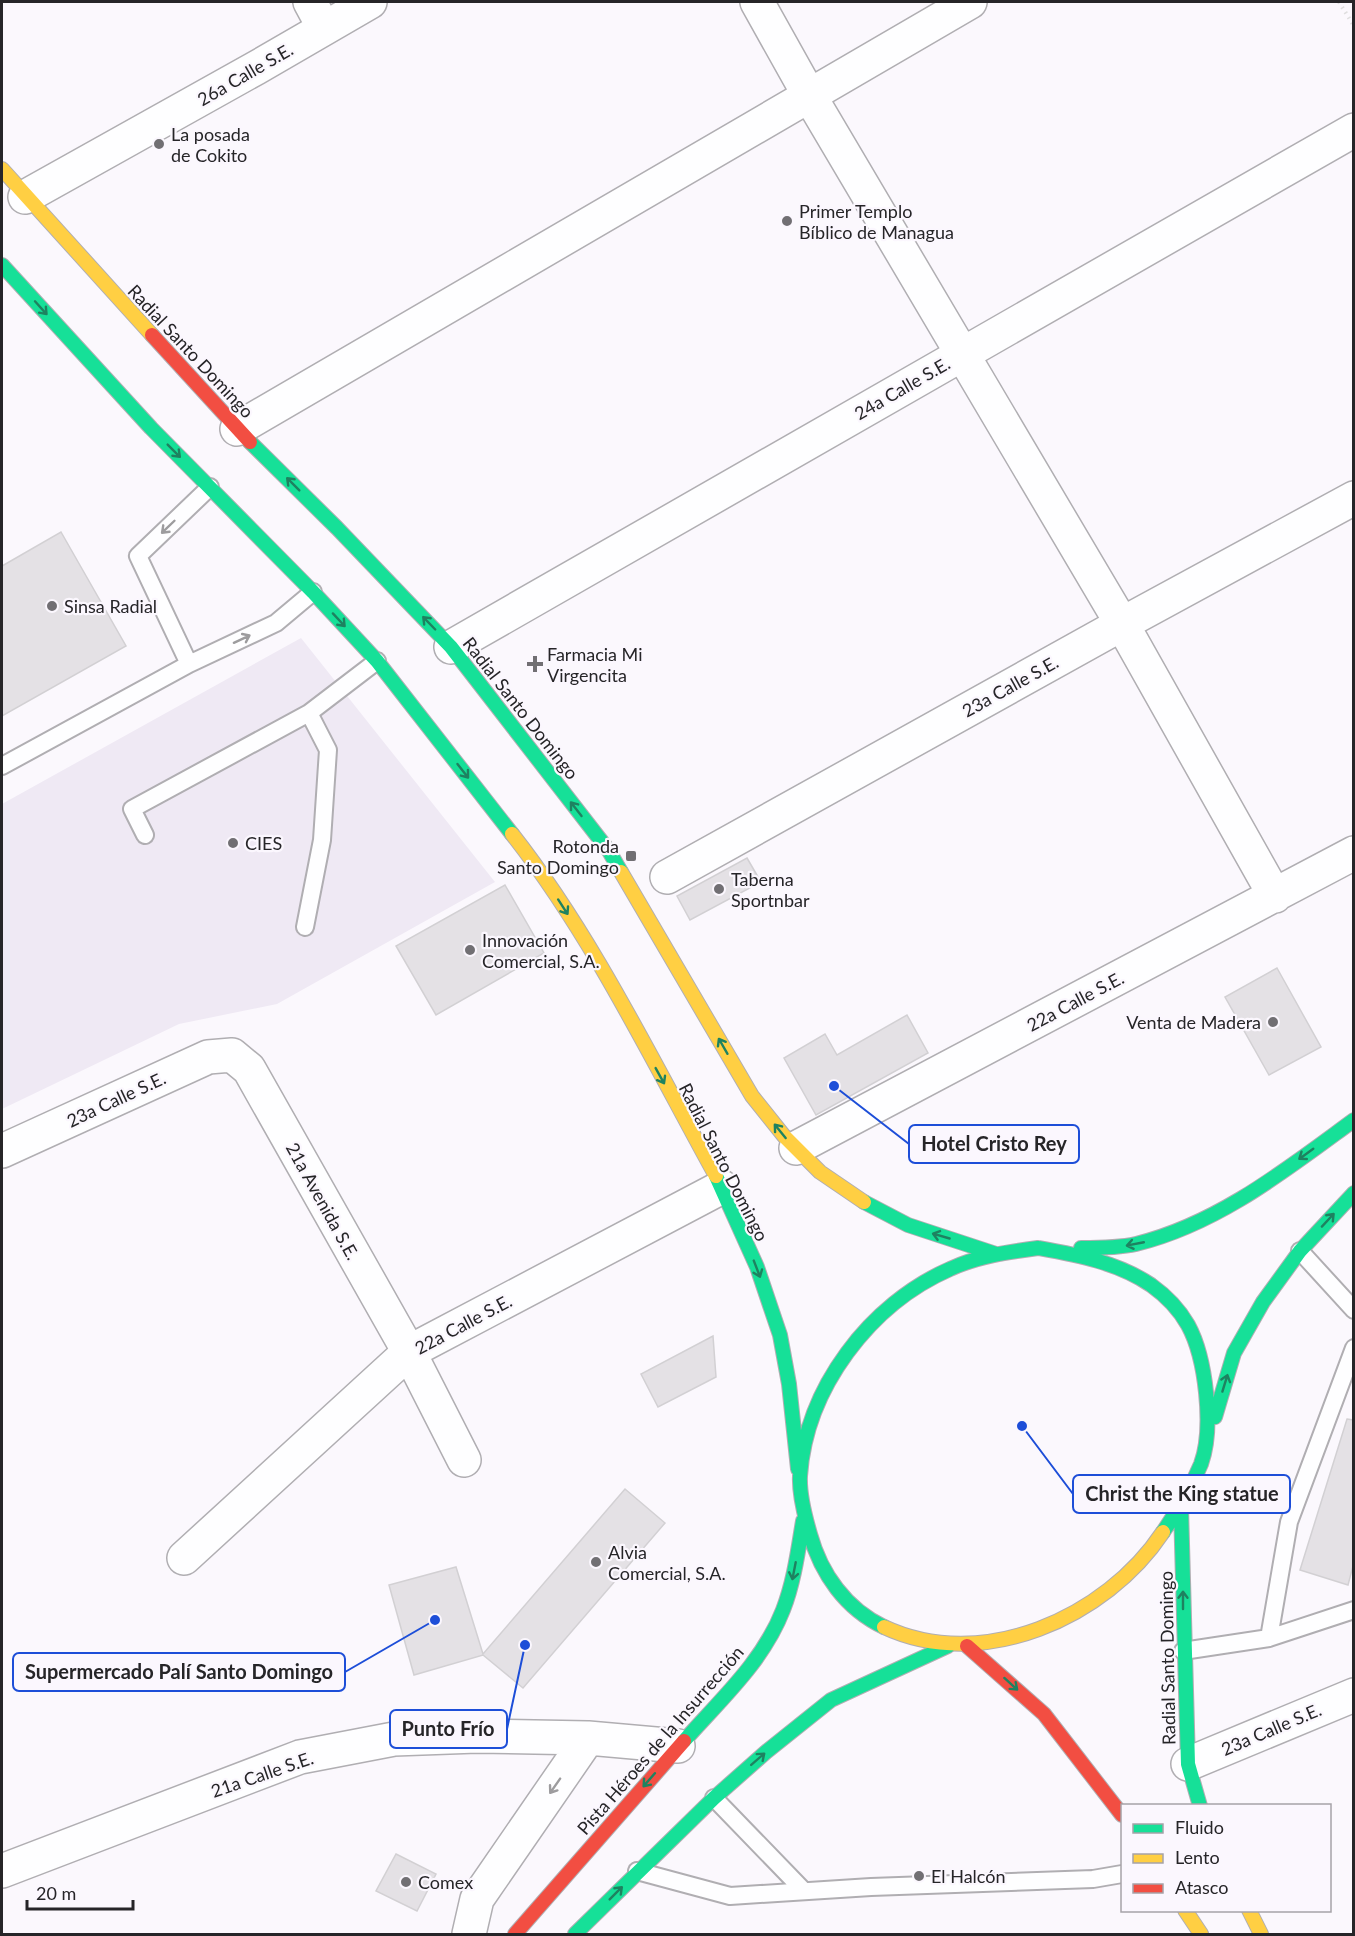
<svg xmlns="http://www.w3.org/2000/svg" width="1355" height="1936" viewBox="0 0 1355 1936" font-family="Lato,sans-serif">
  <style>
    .built { fill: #efe9f4 }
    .building { fill: #e4e1e5; stroke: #d2d0d3; stroke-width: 1.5 }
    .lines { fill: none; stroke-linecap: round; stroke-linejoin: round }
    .lane-casing { stroke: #b0aeb2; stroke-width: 20 }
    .street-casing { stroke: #b0aeb2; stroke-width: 36 }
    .fast-casing { stroke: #b0aeb2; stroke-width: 16 }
    .slow-casing { stroke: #b0aeb2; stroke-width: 16 }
    .jam-casing { stroke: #b0aeb2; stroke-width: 16 }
    .path { stroke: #dfdedf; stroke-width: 4; stroke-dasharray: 1.5 4.5; stroke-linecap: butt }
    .lane { stroke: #fefeff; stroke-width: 16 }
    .street { stroke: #fefeff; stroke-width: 33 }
    .fast { stroke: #16e098; stroke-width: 14 }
    .slow { stroke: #ffcf43; stroke-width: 14 }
    .jam { stroke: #f24e42; stroke-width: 14 }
    .oneway { stroke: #1e8260 }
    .oneway2 { stroke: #9d9c9e }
    .poi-dot { fill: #716f73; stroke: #fbf7fe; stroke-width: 2 }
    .labels { text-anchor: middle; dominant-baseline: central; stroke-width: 4.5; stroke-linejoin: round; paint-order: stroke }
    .street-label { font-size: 18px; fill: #262528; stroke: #fbf7fe }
    .poi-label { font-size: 18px; fill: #262528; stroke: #fbf7fe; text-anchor: start }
    .leader { fill: none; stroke: #1d4ed8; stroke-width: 2 }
    .callout-dot { fill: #1d4ed8; stroke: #fbf7fe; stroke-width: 2 }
    .callout { fill: #fbf7fe; stroke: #1d4ed8; stroke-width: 2 }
    .callout-label { font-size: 20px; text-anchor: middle; font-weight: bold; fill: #262528 }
  </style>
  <rect width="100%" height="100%" fill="#fbf8fd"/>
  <path class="built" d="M 301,638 L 495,882 L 277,1004 L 179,1024 L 2,1109 L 2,804 Z"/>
  <path class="building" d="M 61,532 L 126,646 L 2,716 L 2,566 Z
    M 747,858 L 761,882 L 690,920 L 677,896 Z
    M 505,885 L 544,953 L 436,1015 L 396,946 Z
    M 1277,968 L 1321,1047 L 1269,1075 L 1225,997 Z
    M 907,1015 L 928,1053 L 816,1115 L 784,1058 L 825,1034 L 837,1055 Z
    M 713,1336 L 716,1377 L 658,1407 L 641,1374 Z
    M 1347,1419 L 1353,1420 L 1353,1566 L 1348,1585 L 1300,1570 Z
    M 625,1489 L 665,1523 L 523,1688 L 483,1655 L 414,1675 L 389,1585 L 456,1567 L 483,1654 Z
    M 396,1854 L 436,1874 L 417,1911 L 376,1891 Z"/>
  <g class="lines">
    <g class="lane-casing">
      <path id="lane" d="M 189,664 L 138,556 L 210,487
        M 2,766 L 189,664 L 276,623 L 313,592
        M 145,835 L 132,809 L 309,713 L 377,661
        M 305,927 L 322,840 L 328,750 L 309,713
        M 1300,1251 L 1354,1310
        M 1269,1638 L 1289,1522 L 1354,1348
        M 1183,1651 L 1269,1638 L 1354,1610
        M 714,1798 L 804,1891
        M 637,1871 L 730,1896 L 871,1887 L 1093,1879 L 1122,1874"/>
    </g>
    <g class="street-casing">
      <path id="street" d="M 310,2 L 324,28
        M 757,2 L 809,95 L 1122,624 L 1275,896
        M 25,197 L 256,68 L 370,2
        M 237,429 L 970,2
        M 451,647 L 1354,130
        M 667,877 L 1122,624 L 1354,498
        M 796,1148 L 1354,853
        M 2,1151 L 208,1057 L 232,1055 L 249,1069 L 409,1352 L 464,1460
        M 184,1558 L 409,1352 L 722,1187
        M 1188,1764 L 1354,1695
        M 2,1871 L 300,1757 L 394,1739 L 477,1736 L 588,1738 L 678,1746
        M 469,1934 L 477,1899 L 588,1738"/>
    </g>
    <g class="fast-casing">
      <path id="fast" d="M 2,265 L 151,428 L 313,592 L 377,661 L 512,834
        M 250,442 L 337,528 L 451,647 L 609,851 L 621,872
        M 716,1176 L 757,1267 L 780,1335 L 789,1384 L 798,1469
        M 864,1202 L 908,1225 L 996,1254
        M 1038,1248 C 1077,1255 1117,1262 1151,1285 C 1165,1295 1179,1309 1188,1325 C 1206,1358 1214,1428 1201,1464 C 1191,1488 1178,1510 1163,1532
        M 1081,1248 C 1099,1248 1118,1248 1136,1244 C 1218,1224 1287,1169 1354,1120
        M 1215,1417 L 1234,1353 L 1263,1302 L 1300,1251 L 1354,1193
        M 1181,1507 L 1188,1764 L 1200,1806
        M 884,1627 C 846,1609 821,1574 810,1534 C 805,1517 799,1495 800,1476 C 806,1388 870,1304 950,1269 C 978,1256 1008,1252 1038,1248
        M 684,1741 C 720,1700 763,1662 783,1610 C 794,1582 798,1551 803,1521
        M 575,1934 L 714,1798 L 766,1752 L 831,1700 L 948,1646"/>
    </g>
    <g class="slow-casing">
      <path id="slow" d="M 2,169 L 152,335
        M 512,834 C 593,937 653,1062 716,1176
        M 621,872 L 752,1096 L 784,1136 L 820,1172 L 864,1202
        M 884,1627 C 982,1673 1106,1618 1163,1532
        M 1185,1910 L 1201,1934
        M 1249,1910 L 1261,1934"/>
    </g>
    <g class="jam-casing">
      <path id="jam" d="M 152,335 L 250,442
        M 967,1646 L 1044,1714 L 1122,1815
        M 515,1934 L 684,1741"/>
    </g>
    <path class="path" d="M 1339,2 L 1354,26"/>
    <use href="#lane" class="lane"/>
    <use href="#street" class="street"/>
    <use href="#fast" class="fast"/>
    <use href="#slow" class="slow"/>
    <use href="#jam" class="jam"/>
  </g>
  <defs><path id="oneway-shaft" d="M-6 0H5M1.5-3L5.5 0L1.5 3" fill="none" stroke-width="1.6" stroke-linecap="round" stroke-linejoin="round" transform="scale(1.5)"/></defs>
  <g class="oneway">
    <use href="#oneway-shaft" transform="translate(41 308) rotate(48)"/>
    <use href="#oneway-shaft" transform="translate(174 451) rotate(45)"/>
    <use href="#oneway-shaft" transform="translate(293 484) rotate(-135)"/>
    <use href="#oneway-shaft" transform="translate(339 620) rotate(47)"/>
    <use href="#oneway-shaft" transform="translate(429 623) rotate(-134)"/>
    <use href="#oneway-shaft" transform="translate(463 771) rotate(52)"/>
    <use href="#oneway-shaft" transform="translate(576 809) rotate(-128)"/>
    <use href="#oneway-shaft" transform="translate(563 907) rotate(57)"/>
    <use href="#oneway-shaft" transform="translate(723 1046) rotate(-120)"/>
    <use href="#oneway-shaft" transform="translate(660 1076) rotate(61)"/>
    <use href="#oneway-shaft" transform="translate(780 1131) rotate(-129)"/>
    <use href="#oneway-shaft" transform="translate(1306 1154) rotate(144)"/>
    <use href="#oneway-shaft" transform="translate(1328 1220) rotate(-47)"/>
    <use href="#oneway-shaft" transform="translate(941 1236) rotate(-164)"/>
    <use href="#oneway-shaft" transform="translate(1135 1244) rotate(169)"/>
    <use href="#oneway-shaft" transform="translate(757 1269) rotate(69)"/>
    <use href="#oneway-shaft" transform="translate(1225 1383) rotate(-73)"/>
    <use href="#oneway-shaft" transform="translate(794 1571) rotate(101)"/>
    <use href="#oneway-shaft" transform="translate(1183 1600) rotate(-90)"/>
    <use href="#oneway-shaft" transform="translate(1011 1684) rotate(42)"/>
    <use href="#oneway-shaft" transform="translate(758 1759) rotate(-41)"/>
    <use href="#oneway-shaft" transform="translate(649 1780) rotate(131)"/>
    <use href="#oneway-shaft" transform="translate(616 1893) rotate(-45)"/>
  </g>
  <g class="oneway2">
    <use href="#oneway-shaft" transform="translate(168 527) rotate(136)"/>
    <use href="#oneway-shaft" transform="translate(242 639) rotate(-25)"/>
    <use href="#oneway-shaft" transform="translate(555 1786) rotate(125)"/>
  </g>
  <g class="poi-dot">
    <circle cx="159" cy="144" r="6"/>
    <circle cx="787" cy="221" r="6"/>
    <circle cx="52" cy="606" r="6"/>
    <path d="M532 655h6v6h6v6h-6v6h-6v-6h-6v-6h6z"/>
    <circle cx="233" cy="843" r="6"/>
    <rect x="625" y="850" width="12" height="12" rx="3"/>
    <circle cx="719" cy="889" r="6"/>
    <circle cx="470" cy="950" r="6"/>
    <circle cx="1273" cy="1022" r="6"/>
    <circle cx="596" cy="1562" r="6"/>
    <circle cx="919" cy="1876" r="6"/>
    <circle cx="406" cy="1882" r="6"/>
  </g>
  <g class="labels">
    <g class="street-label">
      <text transform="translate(245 74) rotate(-30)">26a Calle S.E.</text>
      <text transform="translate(191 351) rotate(47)">Radial Santo Domingo</text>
      <text transform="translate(902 388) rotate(-30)">24a Calle S.E.</text>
      <text transform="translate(1010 686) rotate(-29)">23a Calle S.E.</text>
      <text transform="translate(521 708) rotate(52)">Radial Santo Domingo</text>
      <text transform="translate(1075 1001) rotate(-28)">22a Calle S.E.</text>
      <text transform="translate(116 1099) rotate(-25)">23a Calle S.E.</text>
      <text transform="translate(724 1162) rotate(63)">Radial Santo Domingo</text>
      <text transform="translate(323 1201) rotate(61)">21a Avenida S.E.</text>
      <text transform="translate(463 1324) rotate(-28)">22a Calle S.E.</text>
      <text transform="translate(1167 1658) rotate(-91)">Radial Santo Domingo</text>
      <text transform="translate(1271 1729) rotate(-23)">23a Calle S.E.</text>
      <text transform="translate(660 1740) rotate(-49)">Pista Héroes de la Insurrección</text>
      <text transform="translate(262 1774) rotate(-19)">21a Calle S.E.</text>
    </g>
    <g class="poi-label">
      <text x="171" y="134">La posada<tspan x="171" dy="21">de Cokito</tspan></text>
      <text x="799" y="211">Primer Templo<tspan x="799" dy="21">Bíblico de Managua</tspan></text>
      <text x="64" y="606">Sinsa Radial</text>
      <text x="547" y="654">Farmacia Mi<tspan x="547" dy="21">Virgencita</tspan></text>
      <text x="245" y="843">CIES</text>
      <text x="619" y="846" text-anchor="end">Rotonda<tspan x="619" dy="21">Santo Domingo</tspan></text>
      <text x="731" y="879">Taberna<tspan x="731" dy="21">Sportnbar</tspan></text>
      <text x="482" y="940">Innovación<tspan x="482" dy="21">Comercial, S.A.</tspan></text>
      <text x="1261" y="1022" text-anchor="end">Venta de Madera</text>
      <text x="608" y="1552">Alvia<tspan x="608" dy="21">Comercial, S.A.</tspan></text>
      <text x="931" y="1876">El Halcón</text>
      <text x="418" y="1882">Comex</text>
    </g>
  </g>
  <path class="leader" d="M834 1086L909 1144M1022 1426L1073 1494M435 1620L345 1672M525 1645L507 1729"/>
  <g class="callout-dot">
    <circle cx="834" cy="1086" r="6"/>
    <circle cx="1022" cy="1426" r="6"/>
    <circle cx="435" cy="1620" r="6"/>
    <circle cx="525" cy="1645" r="6"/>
  </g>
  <g class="callout">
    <rect x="909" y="1125" width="170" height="38" rx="6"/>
    <rect x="1073" y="1475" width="217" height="38" rx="6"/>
    <rect x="13" y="1653" width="332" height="38" rx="6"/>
    <rect x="390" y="1710" width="117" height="38" rx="6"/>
  </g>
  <g class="callout-label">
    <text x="994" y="1151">Hotel Cristo Rey</text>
    <text x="1182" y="1501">Christ the King statue</text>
    <text x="179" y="1679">Supermercado Palí Santo Domingo</text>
    <text x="448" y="1736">Punto Frío</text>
  </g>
  <rect width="1355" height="1936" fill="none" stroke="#262528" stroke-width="6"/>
  <rect x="1121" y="1804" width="210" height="108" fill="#fbf7fe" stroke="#a6a3a8" stroke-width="1.5"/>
  <rect x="1133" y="1824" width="30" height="9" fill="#16e098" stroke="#a6a3a8" stroke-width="1.5"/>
  <text x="1175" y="1834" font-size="18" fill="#262528">Fluido</text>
  <rect x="1133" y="1854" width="30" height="9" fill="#ffcf43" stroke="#a6a3a8" stroke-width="1.5"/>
  <text x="1175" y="1864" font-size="18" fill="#262528">Lento</text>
  <rect x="1133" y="1884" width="30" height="9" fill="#f24e42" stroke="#a6a3a8" stroke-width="1.5"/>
  <text x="1175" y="1894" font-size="18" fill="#262528">Atasco</text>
  <path d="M27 1900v9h106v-9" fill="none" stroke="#262528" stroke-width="3"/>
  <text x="36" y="1900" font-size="18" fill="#262528" stroke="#fbf7fe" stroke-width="4.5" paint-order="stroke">20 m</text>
</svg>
